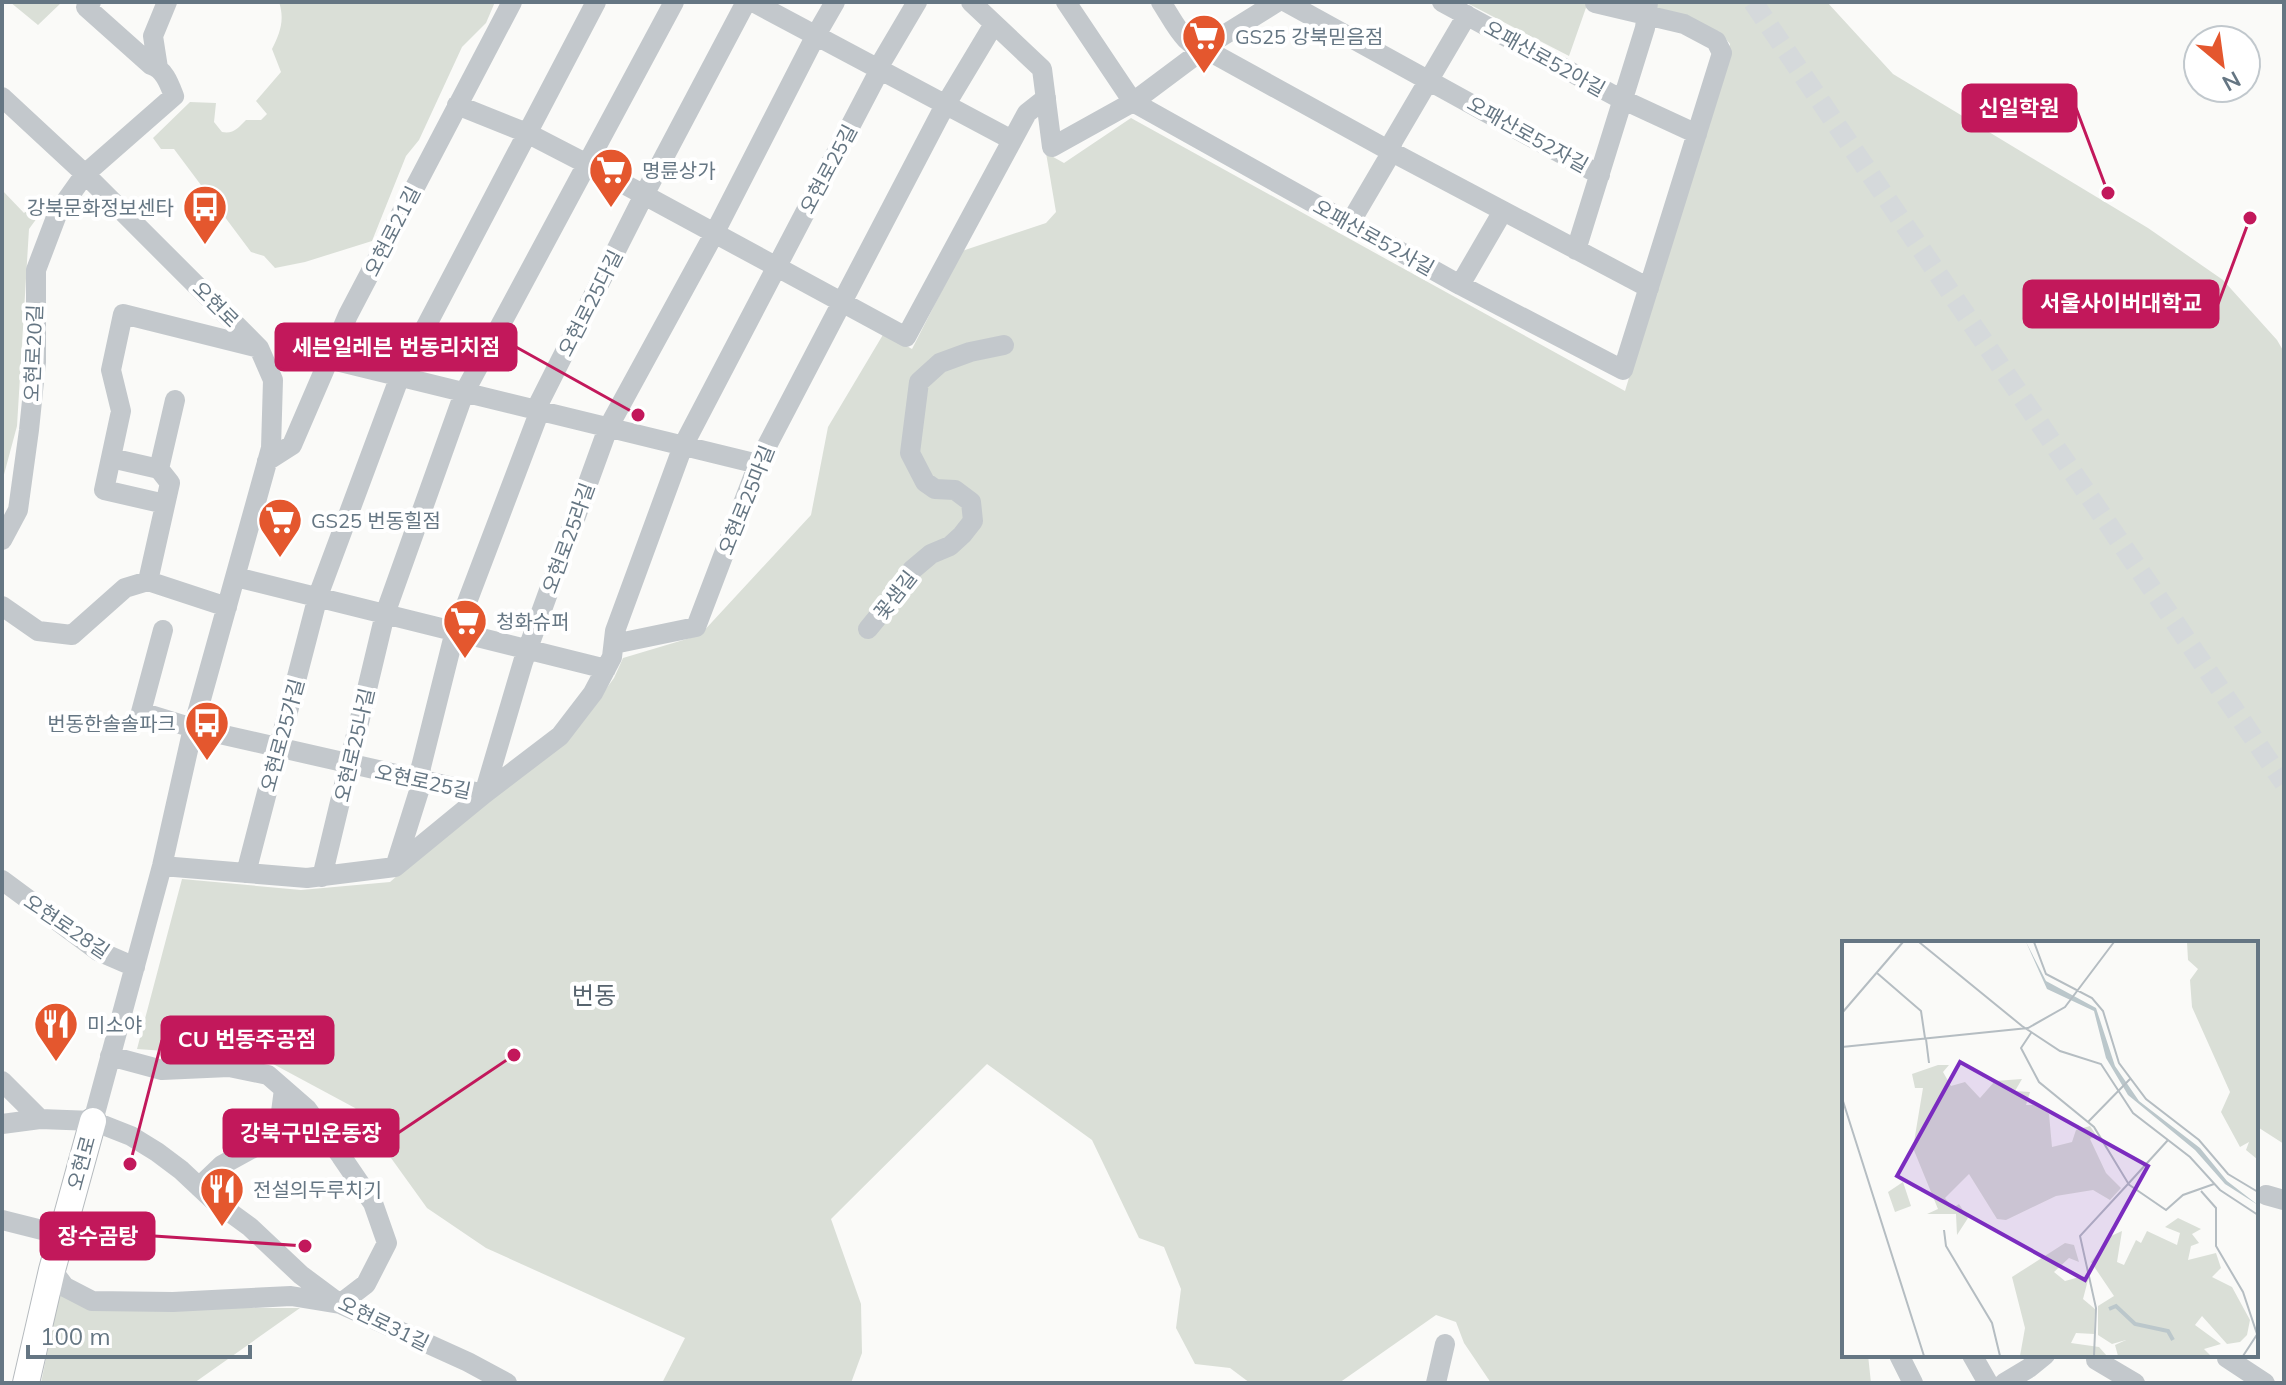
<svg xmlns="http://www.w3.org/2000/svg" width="2286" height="1385" viewBox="0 0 2286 1385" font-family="Mulish,'Noto Sans KR',sans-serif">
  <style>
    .green { fill: #dadfd7 }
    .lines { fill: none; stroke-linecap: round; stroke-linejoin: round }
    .minor-tunnel { stroke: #d5d9db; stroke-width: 20; stroke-dasharray: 20 10; stroke-linecap: butt }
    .major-casing { stroke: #b5babe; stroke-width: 28 }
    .minor { stroke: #c3c8cc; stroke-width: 20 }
    .major { stroke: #fff; stroke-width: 26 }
    .labels { text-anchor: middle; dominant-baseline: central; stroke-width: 8; stroke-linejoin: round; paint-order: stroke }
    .poi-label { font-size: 20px; fill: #657683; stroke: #fff; text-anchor: start }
    .street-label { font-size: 20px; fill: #657683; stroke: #fff }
    .quarter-label { font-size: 24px; fill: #57646e; stroke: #fff }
    .inset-river { fill: none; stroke: #bbc7cb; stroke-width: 4 }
    .inset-road { fill: none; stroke: #b5bdc2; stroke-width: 2 }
    .view { fill: #7b2cbf; fill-opacity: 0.15; stroke: #7b2cbf; stroke-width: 4 }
    .inset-edge { fill: none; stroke: #657683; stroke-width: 4 }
    .leader { fill: none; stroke: #c2185b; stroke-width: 3 }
    .callout-dot { fill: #c2185b; stroke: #fff; stroke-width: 3 }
    .callout { fill: #c2185b; stroke: #c2185b; stroke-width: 3 }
    .callout-label { font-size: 22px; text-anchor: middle; font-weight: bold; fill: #fff }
  </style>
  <rect width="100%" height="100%" fill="#fafaf8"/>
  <path class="green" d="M 10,2 L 62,2 L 38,25 Z
    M 279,2 L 495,2 L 486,23 L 462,47 L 419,140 L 406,156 L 372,241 L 305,262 L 275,268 L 264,256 L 251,252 L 174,149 L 161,149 L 153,138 L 190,102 L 216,103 L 214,122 L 222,132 C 234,134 238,128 246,120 L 261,120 L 267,114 L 256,101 L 281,72 L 272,49 C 280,33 285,20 279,2 Z
    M 1465,2 L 1588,2 L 1569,56 Z
    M 1637,2 L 1827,2 L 1893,74 L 2148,228 L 2223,280 L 2277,340 L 2284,352 L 2284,1144 L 2256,1126 L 2256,943 L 1844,943 L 1844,1355 L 1868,1355 L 1871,1383 L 1491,1383 L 1464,1343 L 1456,1322 L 1436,1315 L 1339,1383 L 1250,1383 L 1230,1368 L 1195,1364 L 1176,1328 L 1181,1289 L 1164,1247 L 1139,1238 L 1092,1140 L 987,1064 L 831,1219 L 861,1304 L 862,1353 L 851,1383 L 662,1383 L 685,1338 L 486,1248 L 427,1208 L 355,1108 L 262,1058 L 137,1049 L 182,879 L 301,890 L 390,882 L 468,814 L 567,742 L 614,678 L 623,658 L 700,635 L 811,515 L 828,427 L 884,333 L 912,349 L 962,251 L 1046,223 L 1056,212 L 1046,153 L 1064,163 L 1131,118 L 1625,391 L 1730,44 L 1720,32 Z
    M 2,190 L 24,213 L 37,202 L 37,218 L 29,229 L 17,426 L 2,482 Z
    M 60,1290 L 104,1308 L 300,1308 L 194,1383 L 41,1383 Z"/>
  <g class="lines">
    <path class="minor-tunnel" d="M 1753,2 L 2284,783"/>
    <g class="major-casing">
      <path id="major" d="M 26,1383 L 52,1270 L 93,1121"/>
    </g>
    <path class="minor" d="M 753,2 L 1012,140
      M 971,2 L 1042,69 L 1052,147 L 1133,102 L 1216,40 L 1277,2
      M 1066,2 L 1133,102 L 1460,285 L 1623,370 L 1722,53 L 1716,41 L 1684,24 L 1595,3
      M 1161,2 C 1176,25 1184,48 1214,54 L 1390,151 L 1649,288
      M 1286,2 L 1600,175
      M 1442,2 L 1617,97 L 1697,134
      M 158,68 L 153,36 L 167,2
      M 2,97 L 85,174 L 259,348 L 273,380 L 271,448 L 193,728 L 162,866 L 93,1121
      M 457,105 L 527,133 L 587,164 L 906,337 L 1027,113 L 1046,98
      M 1350,223 L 1387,160 L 1393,141 L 1467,15
      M 1576,250 L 1645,28 L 1648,2
      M 1460,285 L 1503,211
      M 328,359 L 758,464
      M 111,458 L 159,469
      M 267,461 L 292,445 L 348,315 L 512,2
      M 165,504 L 104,490 L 121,411 L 111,370 L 123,314 L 259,348
      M 2,540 L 18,510 L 29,430 L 36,362 L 36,270 L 58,212 L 85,174 L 174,96 C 169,83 164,69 151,65 L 86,7 L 91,2
      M 236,577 L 606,669
      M 148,581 L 170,483 L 159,469 L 175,400
      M 2,606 L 38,631 L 72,635 L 125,588 L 148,581 L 227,607
      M 868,629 L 900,590 L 912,570 L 931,554 L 950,546 L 962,535 L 973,521 L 971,502 L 955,490 L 935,489 L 925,482 L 910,453 L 919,382 L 940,363 L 970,352 L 1004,345
      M 163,630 L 141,712 L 193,728 L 484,794
      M 614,644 L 696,627 L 760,459 L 943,109 L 994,24
      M 484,794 L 523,662 L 608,428 L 714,234 L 816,35 L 835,2
      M 162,866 L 307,878 L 395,867 L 484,794 L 560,736 L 593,693 L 612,657 L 615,631 L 683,446 L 877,75 L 881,63 L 917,2
      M 395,867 L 419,791 L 421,767 L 453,639 L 537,418 L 538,405 L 644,195 L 746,2
      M 246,873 L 318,596 L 400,376 L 596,2
      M 322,877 L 385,614 L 464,393 L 674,2
      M 2,880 L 98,951 L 135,967
      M 2,1081 L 40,1119
      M 2,1124 L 40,1119 L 93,1121 L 131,1136 L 157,1152 L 181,1170 L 213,1200 L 250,1227 L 301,1275 L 340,1304 L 468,1362 L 507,1383
      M 199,1187 L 222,1165 L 264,1142 L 280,1120 L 284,1089
      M 2266,1195 L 2284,1200
      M 2,1220 L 62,1235
      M 52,1270 L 65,1287 L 92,1301 L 173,1302 L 291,1296 L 340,1304 L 366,1284 L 387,1243 L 373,1203 L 341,1156 L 307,1109 L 268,1075 L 229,1067 L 162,1070 L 110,1056
      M 1899,1355 L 1913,1383
      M 1972,1355 L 1988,1383
      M 2101,1355 L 2096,1360 L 2135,1383
      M 2227,1355 L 2227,1358 L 2265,1383
      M 1436,1383 L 1445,1344
      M 2004,1383 L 2029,1368 L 2045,1355"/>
    <use href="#major" class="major"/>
  </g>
  <defs>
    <g id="supermarket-pin" transform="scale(2.3)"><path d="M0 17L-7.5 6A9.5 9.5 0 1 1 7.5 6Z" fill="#e4572e" stroke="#fff"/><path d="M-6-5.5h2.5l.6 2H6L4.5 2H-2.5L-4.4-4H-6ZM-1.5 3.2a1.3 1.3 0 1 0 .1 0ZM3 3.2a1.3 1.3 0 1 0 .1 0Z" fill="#fff"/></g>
    <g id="bus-pin" transform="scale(2.3)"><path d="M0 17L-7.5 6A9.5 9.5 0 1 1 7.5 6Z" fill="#e4572e" stroke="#fff"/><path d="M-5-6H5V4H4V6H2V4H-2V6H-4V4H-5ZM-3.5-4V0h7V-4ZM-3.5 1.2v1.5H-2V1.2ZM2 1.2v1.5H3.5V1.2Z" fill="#fff"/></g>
    <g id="restaurant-pin" transform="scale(2.3)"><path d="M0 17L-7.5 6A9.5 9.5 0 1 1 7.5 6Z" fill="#e4572e" stroke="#fff"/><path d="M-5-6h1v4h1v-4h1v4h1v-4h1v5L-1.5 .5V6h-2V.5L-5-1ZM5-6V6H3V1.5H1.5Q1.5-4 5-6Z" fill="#fff"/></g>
  </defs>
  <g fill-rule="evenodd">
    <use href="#supermarket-pin" x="1204" y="36"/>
    <use href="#supermarket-pin" x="611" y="170"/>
    <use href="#bus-pin" x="205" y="207"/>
    <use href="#supermarket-pin" x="280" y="520"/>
    <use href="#supermarket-pin" x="465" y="621"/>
    <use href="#bus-pin" x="207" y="723"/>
    <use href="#restaurant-pin" x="56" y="1024"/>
    <use href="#restaurant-pin" x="222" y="1189"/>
  </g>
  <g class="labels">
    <g class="poi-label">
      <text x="1235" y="36">GS25 강북믿음점</text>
      <text x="642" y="170">명륜상가</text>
      <text x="174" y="207" text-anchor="end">강북문화정보센타</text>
      <text x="311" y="520">GS25 번동힐점</text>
      <text x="496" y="621">청화슈퍼</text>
      <text x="176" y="723" text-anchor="end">번동한솔솔파크</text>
      <text x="87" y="1024">미소야</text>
      <text x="253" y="1189">전설의두루치기</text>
    </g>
    <g class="street-label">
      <text transform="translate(1545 58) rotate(29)">오패산로52아길</text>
      <text transform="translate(1528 134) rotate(29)">오패산로52자길</text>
      <text transform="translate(828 169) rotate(-62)">오현로25길</text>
      <text transform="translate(392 231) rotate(-63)">오현로21길</text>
      <text transform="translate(1374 237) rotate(29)">오패산로52사길</text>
      <text transform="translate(590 303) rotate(-63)">오현로25다길</text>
      <text transform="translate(216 304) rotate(45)">오현로</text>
      <text transform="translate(33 353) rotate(-88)">오현로20길</text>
      <text transform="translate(746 500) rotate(-68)">오현로25마길</text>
      <text transform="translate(568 538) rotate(-70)">오현로25라길</text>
      <text transform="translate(895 595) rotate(-52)">꽃샘길</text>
      <text transform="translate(282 735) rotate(-75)">오현로25가길</text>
      <text transform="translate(354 745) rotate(-77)">오현로25나길</text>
      <text transform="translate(423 781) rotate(12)">오현로25길</text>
      <text transform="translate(67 926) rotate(34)">오현로28길</text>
      <text transform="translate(81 1163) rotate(-75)">오현로</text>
      <text transform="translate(384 1323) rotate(26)">오현로31길</text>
    </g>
    <g class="quarter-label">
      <text x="594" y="995">번동</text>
    </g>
  </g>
  <g transform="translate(1842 941)">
    <rect width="416" height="416" fill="#fafaf8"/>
    <path d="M 345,1 L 416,1 L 415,218 L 404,209 L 407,201 L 398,206 L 379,171 L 388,151 L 350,66 L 348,39 L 356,28 L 346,19 ZM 96,124 L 107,124 L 101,131 L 109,145 L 123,141 L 138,157 L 153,140 L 180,138 L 173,150 L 188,151 L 184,164 L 196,164 L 207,173 L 210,206 L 230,201 L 234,189 L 248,185 L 254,194 L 248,198 L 264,232 L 279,247 L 268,259 L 251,249 L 214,255 L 164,279 L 155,278 L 127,233 L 103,257 L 111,267 L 117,263 L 126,277 L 115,294 L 114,273 L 85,273 L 96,268 L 71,207 L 81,147 L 73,147 L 70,133 ZM 61,241 L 69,265 L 53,271 L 46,251 ZM 336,277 L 359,288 L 350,293 L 357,302 L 349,305 L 346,319 L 374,312 L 379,327 L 370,336 L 390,346 L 408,379 L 405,394 L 398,401 L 385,403 L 360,375 L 353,384 L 379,403 L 362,408 L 369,415 L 276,415 L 273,404 L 284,399 L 270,403 L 256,394 L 256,365 L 272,355 L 249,321 L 269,295 L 280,290 L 275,321 L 282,324 L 294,299 L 299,302 L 305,290 L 335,304 L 338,292 L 323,286 ZM 223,302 L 232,304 L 237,321 L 227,317 L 212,331 L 223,340 L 241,335 L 246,339 L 241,358 L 253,368 L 252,393 L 234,392 L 229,402 L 257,406 L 265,415 L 178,415 L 183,387 L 170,336 Z" fill="#dadfd7"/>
    <path d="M 184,1 L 204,40 L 254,67 L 273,125 L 297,160 L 358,207 L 385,240 L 416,264 L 383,243 L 353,209 L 286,154 L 264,117 L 252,70 L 205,48 Z" fill="#bbc7cb"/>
    <path class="inset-river" d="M 267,368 L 274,365 L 293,383 L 326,390 L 331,399"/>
    <path class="inset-road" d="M 77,1 L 180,85 L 218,110 L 259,123 L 291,172 L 348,216 L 378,249 L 416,274M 192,1 L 204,33 L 250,57 L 261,70 L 277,122 L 304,158 L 357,199 L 386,233 L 416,251M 35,32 L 79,70 L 83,97M 0,72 L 61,1M 189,92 L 179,107 L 197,141 L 252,186 L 286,242M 84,98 L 87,122M 0,106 L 186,87 L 223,66 L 272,1M 0,157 L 82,415M 246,181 L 288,138M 286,243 L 324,269 L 341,254 L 372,243M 286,243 L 326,199M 359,250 L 374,267 L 374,305 L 401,351 L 415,393M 102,289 L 104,305 L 150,382 L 158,415M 252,415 L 254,367 L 238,295 L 286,243M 401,415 L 416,392"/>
    <path class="view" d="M 118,121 L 306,225 L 243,339 L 55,235 Z"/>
    <rect width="416" height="416" class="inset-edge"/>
  </g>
  <path class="leader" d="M2108 193L2076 108M2250 218L2218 304M638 415L516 347M130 1164L162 1040M514 1055L398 1133M305 1246L154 1236"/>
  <g class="callout-dot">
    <circle cx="2108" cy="193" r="8"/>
    <circle cx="2250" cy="218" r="8"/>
    <circle cx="638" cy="415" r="8"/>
    <circle cx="130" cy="1164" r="8"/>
    <circle cx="514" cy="1055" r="8"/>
    <circle cx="305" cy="1246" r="8"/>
  </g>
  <g class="callout">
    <rect x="1963" y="85" width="113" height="46" rx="8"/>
    <rect x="2024" y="281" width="194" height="46" rx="8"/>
    <rect x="276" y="324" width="240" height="46" rx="8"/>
    <rect x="162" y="1017" width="171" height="46" rx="8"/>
    <rect x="224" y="1110" width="174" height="46" rx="8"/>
    <rect x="41" y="1213" width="113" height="46" rx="8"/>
  </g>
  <g class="callout-label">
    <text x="2019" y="116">신일학원</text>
    <text x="2121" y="311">서울사이버대학교</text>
    <text x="396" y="355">세븐일레븐 번동리치점</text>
    <text x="247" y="1047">CU 번동주공점</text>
    <text x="311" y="1141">강북구민운동장</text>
    <text x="98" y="1244">장수곰탕</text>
  </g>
  <rect width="2286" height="1385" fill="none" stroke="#657683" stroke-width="8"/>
  <g transform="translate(2222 64) rotate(151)"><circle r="38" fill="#ffffff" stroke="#c1c8cd" stroke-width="2"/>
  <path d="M0-6L14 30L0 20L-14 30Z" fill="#e4572e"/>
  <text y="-12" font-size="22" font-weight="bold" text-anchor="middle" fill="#657683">N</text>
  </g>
  <path d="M28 1345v12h222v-12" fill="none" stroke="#657683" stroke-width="4"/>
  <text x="40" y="1345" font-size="24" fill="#657683" stroke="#ffffff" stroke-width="6" paint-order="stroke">100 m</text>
</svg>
